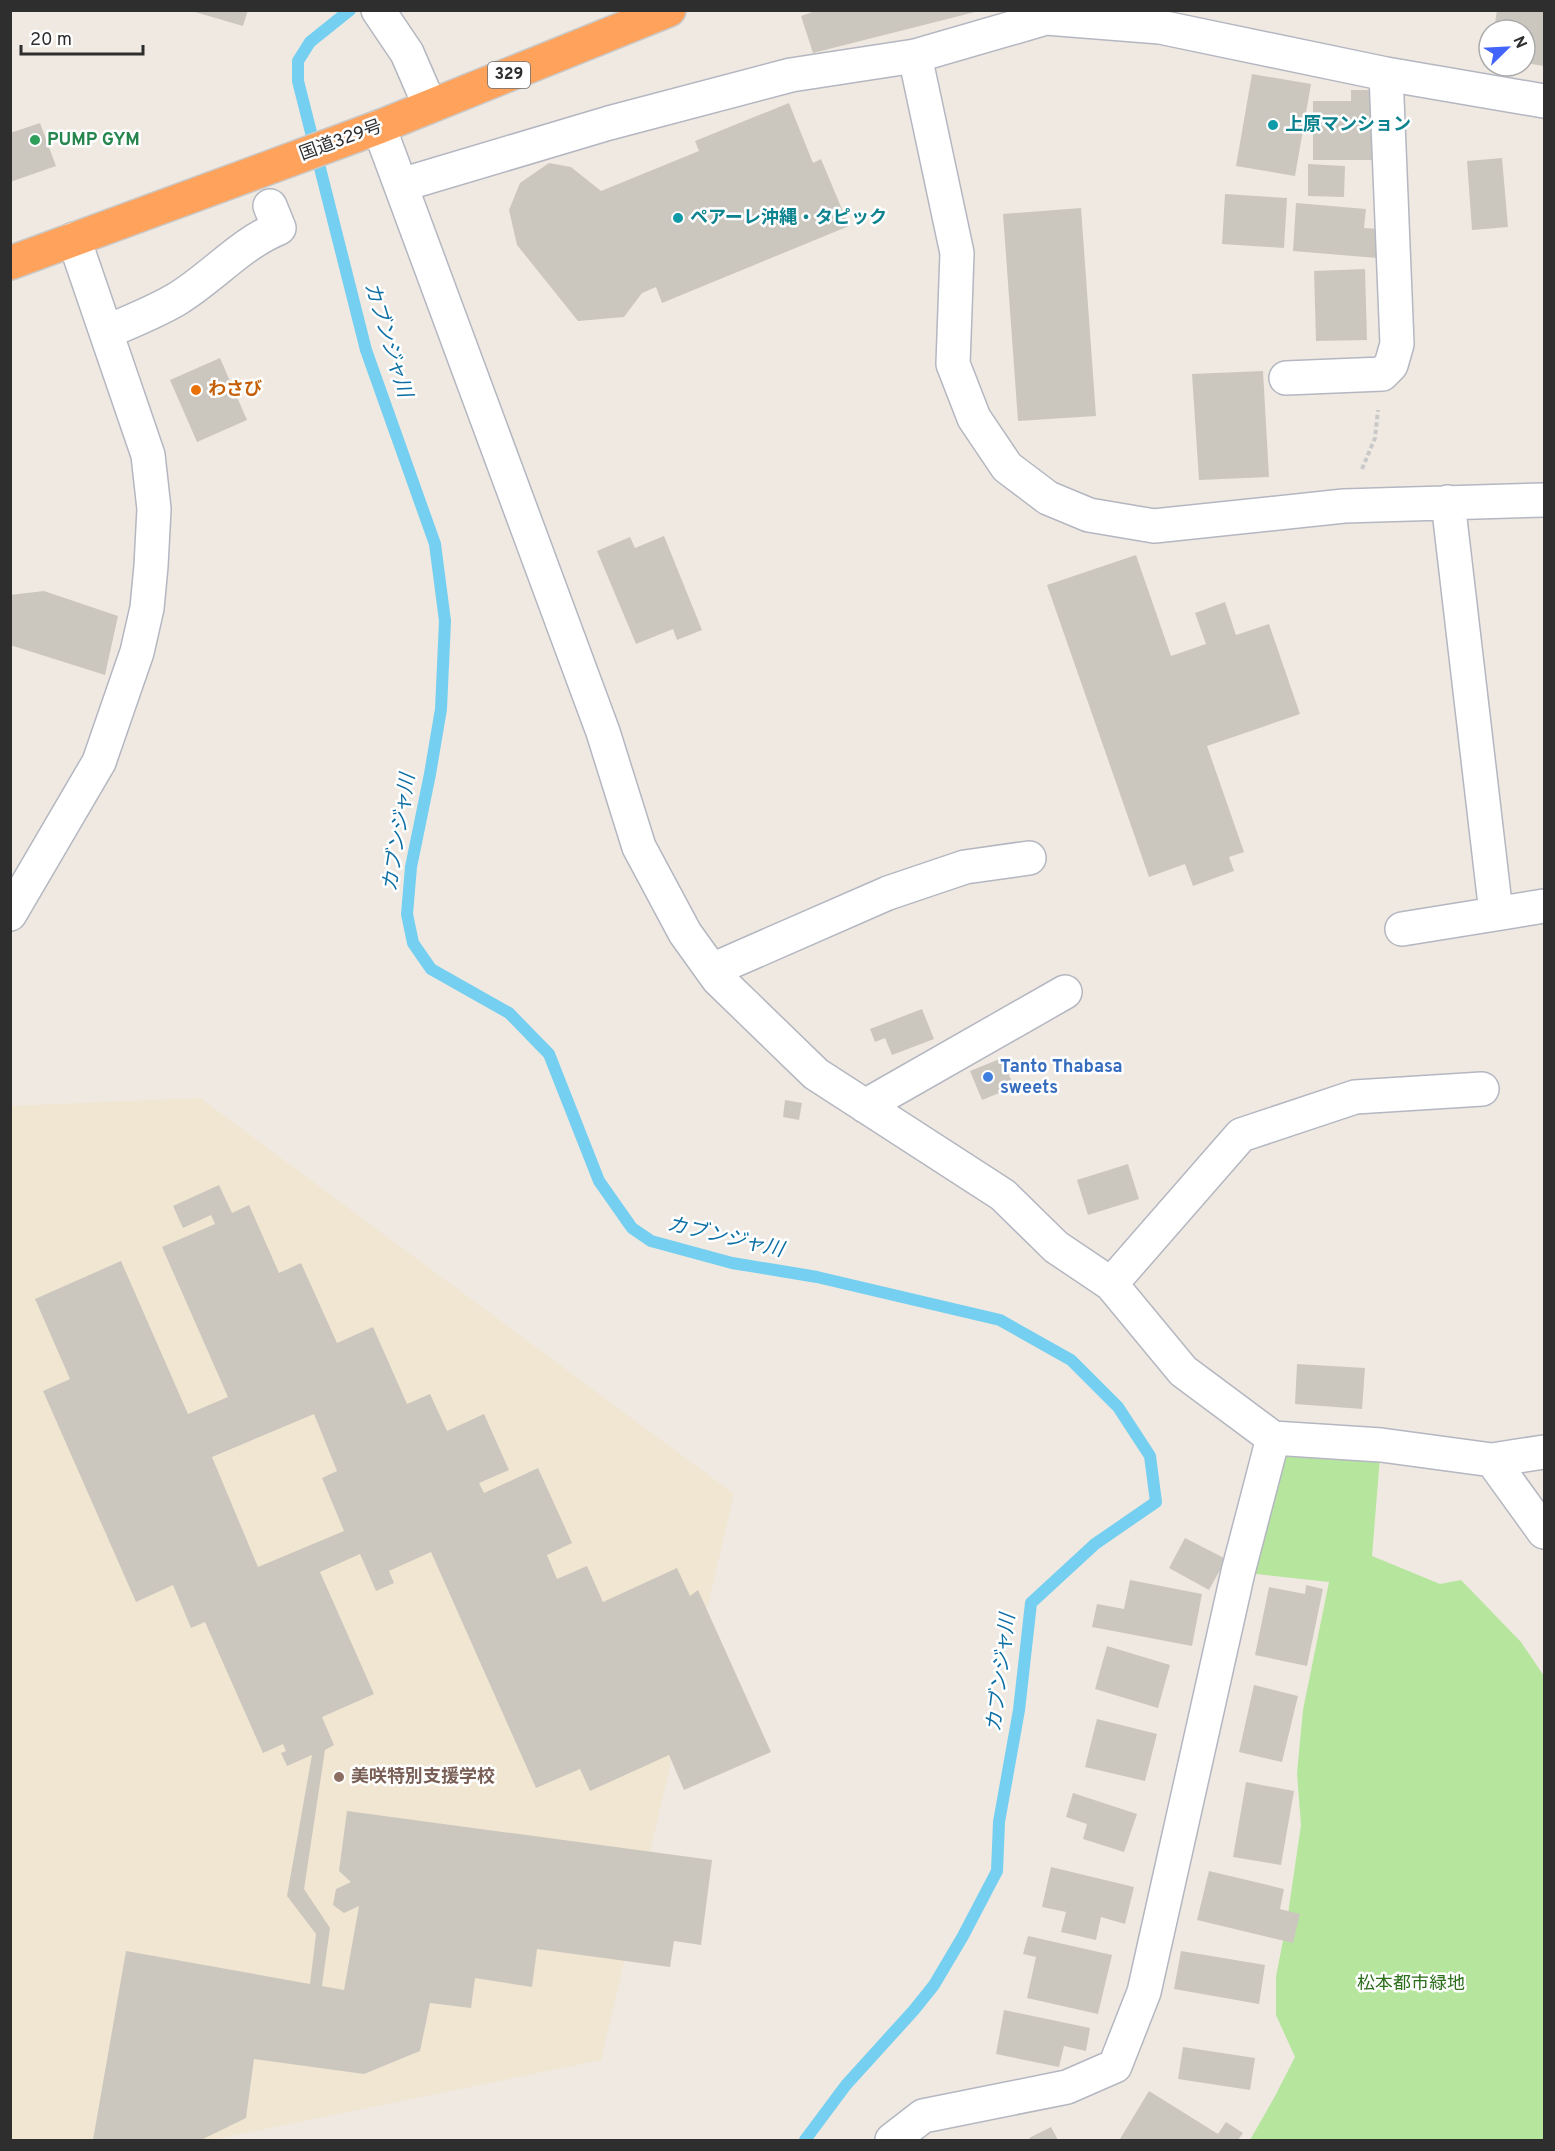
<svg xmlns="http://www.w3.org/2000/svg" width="1555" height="2151" viewBox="0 0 1555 2151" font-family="Overpass,'Noto Sans JP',sans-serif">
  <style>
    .education { fill: #f0e6d1 }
    .green { fill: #b6e59e }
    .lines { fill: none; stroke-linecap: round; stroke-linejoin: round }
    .stream { stroke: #75cff0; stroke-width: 12 }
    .building { fill: #cbc7bf; fill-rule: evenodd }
    .minor-casing { stroke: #b4b7c1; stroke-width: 36 }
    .highway-casing { stroke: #c9c9c9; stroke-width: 36 }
    .path { stroke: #c9c9c9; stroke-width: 4; stroke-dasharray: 4.5 3; stroke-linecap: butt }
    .minor { stroke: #fff; stroke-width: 33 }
    .highway { stroke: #ffa35c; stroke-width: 33 }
    .culture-dot { fill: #0f9aa8; stroke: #fff; stroke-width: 2 }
    .leisure-dot { fill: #2e9e5b; stroke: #fff; stroke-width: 2 }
    .food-dot { fill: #e8710a; stroke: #fff; stroke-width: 2 }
    .shop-dot { fill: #3f7fe0; stroke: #fff; stroke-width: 2 }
    .education-dot { fill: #8d6e63; stroke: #fff; stroke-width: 2 }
    .labels { text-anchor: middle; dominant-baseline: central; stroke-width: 5; stroke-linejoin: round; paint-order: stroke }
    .shield { fill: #fff; stroke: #6d6d6d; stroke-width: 1.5 }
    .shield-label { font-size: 16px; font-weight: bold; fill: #2e2e2e }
    .culture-label { font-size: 18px; font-weight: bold; fill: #0d838f; stroke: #fff; text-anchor: start }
    .leisure-label { font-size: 18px; font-weight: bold; fill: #27864d; stroke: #fff; text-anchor: start }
    .street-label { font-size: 18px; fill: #2e2e2e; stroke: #fff }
    .food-label { font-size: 18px; font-weight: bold; fill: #c56008; stroke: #fff; text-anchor: start }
    .shop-label { font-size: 18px; font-weight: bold; fill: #366cbe; stroke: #fff; text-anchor: start }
    .education-label { font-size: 18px; font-weight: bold; fill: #785e54; stroke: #fff; text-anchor: start }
    .park-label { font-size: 18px; fill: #2c6e1b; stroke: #fff }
    .water-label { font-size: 20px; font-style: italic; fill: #0d6fa3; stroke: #fff }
  </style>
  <rect width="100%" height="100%" fill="#efe9e1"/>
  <path class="education" d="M 200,1098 L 734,1494 L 601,2060 L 211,2140 L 11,2140 L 10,1106 Z"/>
  <path class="green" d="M 1273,1438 L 1381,1445 L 1372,1556 L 1440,1584 L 1461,1580 L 1521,1642 L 1544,1676 L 1544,2140 L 1250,2140 L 1274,2098 L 1295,2057 L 1276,2015 L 1276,1977 L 1288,1914 L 1301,1825 L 1297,1773 L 1303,1710 L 1329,1582 L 1238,1572 Z"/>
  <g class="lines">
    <path class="stream" d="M 350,10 L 310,42 L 298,61 L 298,81 L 366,350 L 435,544 L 445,621 L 441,709 L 430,774 L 411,867 L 407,914 L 413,943 L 431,969 L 509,1013 L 549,1054 L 599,1181 L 632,1228 L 651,1241 L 732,1263 L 817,1277 L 1000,1320 L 1071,1360 L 1118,1407 L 1150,1456 L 1156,1502 L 1095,1544 L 1031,1603 L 1019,1710 L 999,1822 L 997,1871 L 963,1936 L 934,1985 L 914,2010 L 846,2085 L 805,2140"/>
  </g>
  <path class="building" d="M 188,10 L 248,10 L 243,26 Z
    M 818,10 L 979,10 L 979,11 L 813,53 L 801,16 Z
    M 1497,10 L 1544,10 L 1544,66 L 1525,63 L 1525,30 L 1494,30 Z
    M 1252,74 L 1311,84 L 1295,176 L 1236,166 Z
    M 1351,90 L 1380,90 L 1381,160 L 1313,160 L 1313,101 L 1351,101 Z
    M 789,103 L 813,163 L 821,159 L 849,226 L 662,303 L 656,287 L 642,293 L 624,317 L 578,321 L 517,245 L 509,210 L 520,183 L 549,163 L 571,167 L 601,191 L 699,151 L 695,141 Z
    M 40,123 L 56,166 L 10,182 L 10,133 Z
    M 1502,158 L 1508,227 L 1472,230 L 1467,161 Z
    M 1308,164 L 1345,166 L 1344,197 L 1308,196 Z
    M 1225,194 L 1287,198 L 1284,248 L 1222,244 Z
    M 1296,203 L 1366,209 L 1364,228 L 1379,229 L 1377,258 L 1293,251 Z
    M 1081,208 L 1096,416 L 1018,421 L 1003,214 Z
    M 1365,269 L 1367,340 L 1316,341 L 1314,271 Z
    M 220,358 L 247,420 L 197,442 L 170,380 Z
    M 1263,371 L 1269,477 L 1199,480 L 1192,374 Z
    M 664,536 L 702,630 L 677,640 L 673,629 L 636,644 L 597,551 L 630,537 L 635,548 Z
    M 1136,555 L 1171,656 L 1206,644 L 1195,613 L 1225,602 L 1236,635 L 1269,624 L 1300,714 L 1207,746 L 1244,852 L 1229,857 L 1234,871 L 1193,886 L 1185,864 L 1149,877 L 1047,585 Z
    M 44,591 L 118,616 L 105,675 L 10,645 L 10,595 Z
    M 922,1009 L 934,1039 L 892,1055 L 885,1038 L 875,1042 L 870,1029 Z
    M 1002,1058 L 1014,1087 L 982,1100 L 970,1071 Z
    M 785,1100 L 802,1103 L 799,1120 L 783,1117 Z
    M 1128,1164 L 1139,1199 L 1088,1215 L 1077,1180 Z
    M 219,1185 L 232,1213 L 249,1205 L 279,1273 L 301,1263 L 337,1343 L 373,1327 L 407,1404 L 430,1394 L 447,1431 L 484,1414 L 509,1470 L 479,1483 L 484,1493 L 538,1468 L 572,1543 L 547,1555 L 557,1579 L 587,1566 L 603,1602 L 677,1568 L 690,1596 L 698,1590 L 771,1752 L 684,1790 L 669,1755 L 590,1791 L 580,1769 L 536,1788 L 431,1552 L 389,1571 L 394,1583 L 376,1591 L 360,1554 L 320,1572 L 374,1694 L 322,1717 L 334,1745 L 325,1750 L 304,1889 L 330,1928 L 322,1986 L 344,1990 L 359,1906 L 344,1913 L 333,1905 L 336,1889 L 351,1882 L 339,1871 L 347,1811 L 712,1860 L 701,1945 L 674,1941 L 670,1967 L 537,1949 L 532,1987 L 475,1978 L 471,2008 L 430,2003 L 420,2051 L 364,2074 L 254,2059 L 246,2118 L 201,2140 L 93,2140 L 126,1951 L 310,1984 L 316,1934 L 287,1896 L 312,1755 L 287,1766 L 281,1753 L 286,1751 L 283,1744 L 263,1753 L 205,1622 L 191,1628 L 173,1585 L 136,1602 L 43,1391 L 70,1379 L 35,1299 L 121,1261 L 188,1414 L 228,1397 L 162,1247 L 215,1224 L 211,1215 L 183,1228 L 173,1206 ZM 314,1414 L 337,1471 L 322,1478 L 344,1531 L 258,1567 L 212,1457 Z
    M 1297,1364 L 1365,1368 L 1362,1409 L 1295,1404 Z
    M 1185,1538 L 1226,1559 L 1209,1590 L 1169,1568 Z
    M 1130,1580 L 1202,1594 L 1192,1646 L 1092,1627 L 1097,1604 L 1124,1609 Z
    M 1306,1585 L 1323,1589 L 1307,1666 L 1255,1655 L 1269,1587 L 1305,1594 Z
    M 1107,1646 L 1170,1665 L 1158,1708 L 1095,1689 Z
    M 1254,1685 L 1298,1696 L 1282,1762 L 1239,1752 Z
    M 1097,1719 L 1157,1734 L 1145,1781 L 1085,1767 Z
    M 1246,1782 L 1294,1791 L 1281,1865 L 1233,1857 Z
    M 1073,1793 L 1137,1814 L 1124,1852 L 1083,1839 L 1087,1824 L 1066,1817 Z
    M 1051,1867 L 1134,1887 L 1125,1924 L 1101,1917 L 1096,1940 L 1061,1932 L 1066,1912 L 1042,1907 Z
    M 1209,1871 L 1284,1889 L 1280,1909 L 1300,1914 L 1293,1943 L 1197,1920 Z
    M 1028,1936 L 1112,1955 L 1098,2014 L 1027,1998 L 1036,1957 L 1023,1954 Z
    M 1181,1951 L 1265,1965 L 1259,2004 L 1174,1989 Z
    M 1004,2010 L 1090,2028 L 1086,2051 L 1064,2046 L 1059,2067 L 996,2054 Z
    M 1183,2047 L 1255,2058 L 1250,2090 L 1178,2079 Z
    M 1149,2091 L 1218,2134 L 1226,2122 L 1243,2133 L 1238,2140 L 1122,2140 L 1120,2139 Z
    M 1051,2127 L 1058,2140 L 1030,2140 L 1029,2138 Z"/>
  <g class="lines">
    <g class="minor-casing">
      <path id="minor" d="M 378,10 L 407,53 L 430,106
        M 915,56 L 957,253 L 953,364 L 974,418 L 1007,467 L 1048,498 L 1089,515 L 1154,526 L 1344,506 L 1544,500
        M 379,127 L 603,732 L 639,847 L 685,933 L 718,979 L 816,1074 L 1003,1195 L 1056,1247 L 1111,1284 L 1183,1371 L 1273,1438 L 1381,1445 L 1492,1460 L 1544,1452
        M 401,185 L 609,123 L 791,75 L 915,56 L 1046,18 L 1160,27 L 1386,74 L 1544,101
        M 106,332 C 130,322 155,312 177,299 C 213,277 240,244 279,228 L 270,206
        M 1286,378 L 1382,374 L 1391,365 L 1397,344 L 1386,74
        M 1448,502 L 1496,913
        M 10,914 L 99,762 L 137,652 L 147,608 L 151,566 L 154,509 L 148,455 L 74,239
        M 1402,929 L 1544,906
        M 712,970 L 888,893 L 965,867 L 1029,858
        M 865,1106 L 1065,992
        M 1111,1284 L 1241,1135 L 1355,1097 L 1482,1089
        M 1492,1460 L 1544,1532
        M 892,2140 L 923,2116 L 1067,2087 L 1115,2066 L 1144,1992 L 1238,1572 L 1273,1438"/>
    </g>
    <g class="highway-casing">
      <path id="highway" d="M 10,263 L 379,127 L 669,10"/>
    </g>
    <path class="path" d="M 1362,469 L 1375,438 L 1378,410"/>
    <use href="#minor" class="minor"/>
    <use href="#highway" class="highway"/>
  </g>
  <g class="culture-dot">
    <circle cx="1273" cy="125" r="6"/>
    <circle cx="678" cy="218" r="6"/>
  </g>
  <circle class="leisure-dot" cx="35" cy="140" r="6"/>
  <circle class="food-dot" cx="196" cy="390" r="6"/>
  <circle class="shop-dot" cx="988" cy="1077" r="6"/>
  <circle class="education-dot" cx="339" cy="1777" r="6"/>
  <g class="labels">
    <rect class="shield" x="488" y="62" width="42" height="26" rx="4.5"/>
    <g class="shield-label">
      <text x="509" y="75">329</text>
    </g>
    <g class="culture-label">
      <text x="1285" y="125">上原マンション</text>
      <text x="690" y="218">ペアーレ沖縄・タピック</text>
    </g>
    <g class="leisure-label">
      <text x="47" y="140">PUMP GYM</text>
    </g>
    <g class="street-label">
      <text transform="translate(341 141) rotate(-20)">国道329号</text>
    </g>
    <g class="food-label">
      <text x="208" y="390">わさび</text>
    </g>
    <g class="shop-label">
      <text x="1000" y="1067">Tanto Thabasa<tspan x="1000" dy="21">sweets</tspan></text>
    </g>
    <g class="education-label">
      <text x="351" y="1777">美咲特別支援学校</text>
    </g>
    <g class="park-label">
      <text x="1411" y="1984">松本都市緑地</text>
    </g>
    <g class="water-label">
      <text transform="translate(387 340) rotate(73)">カブンジャ川</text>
      <text transform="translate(400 833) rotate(-81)">カブンジャ川</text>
      <text transform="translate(725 1238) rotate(13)">カブンジャ川</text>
      <text transform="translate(1002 1673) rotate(-83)">カブンジャ川</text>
    </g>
  </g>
  <rect width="1555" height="2151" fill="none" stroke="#2e2e2e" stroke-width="24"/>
  <g transform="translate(1507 48) rotate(66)"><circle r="28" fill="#ffffff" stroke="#ababab" stroke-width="1.5"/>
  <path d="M0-4.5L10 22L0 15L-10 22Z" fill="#4264fb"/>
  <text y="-9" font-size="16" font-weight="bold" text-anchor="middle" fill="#2e2e2e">N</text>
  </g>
  <path d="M21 45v9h122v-9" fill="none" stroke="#2e2e2e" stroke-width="3"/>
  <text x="30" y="45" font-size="18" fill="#2e2e2e" stroke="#ffffff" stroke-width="4.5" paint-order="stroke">20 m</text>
</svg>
